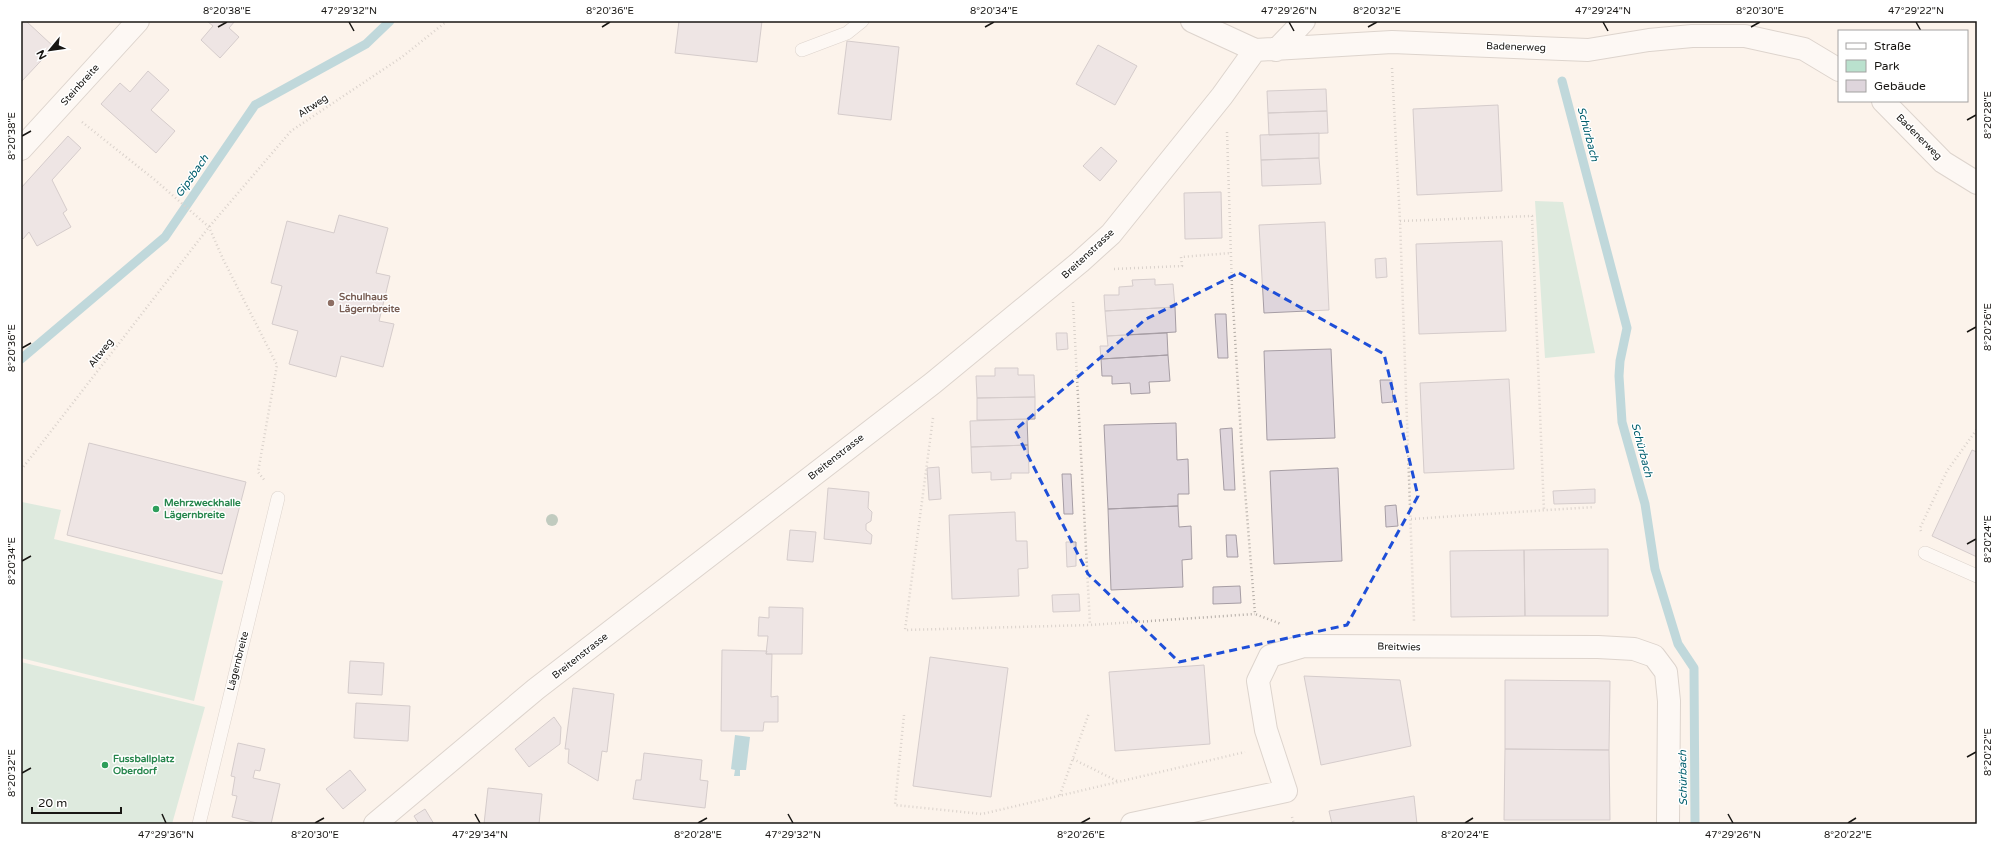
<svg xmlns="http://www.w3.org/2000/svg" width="1998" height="845" viewBox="0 0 1998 845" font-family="'Varela Round',sans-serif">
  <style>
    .green { fill: #bae1ce }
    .water { fill: #79b9c7 }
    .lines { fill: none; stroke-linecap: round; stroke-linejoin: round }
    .stream { stroke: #79b9c7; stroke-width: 9 }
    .building { fill: #ded5dc; stroke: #a69da4 }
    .service-casing { stroke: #b8afa8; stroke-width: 14 }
    .minor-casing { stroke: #b8afa8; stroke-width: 24 }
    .path { stroke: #b2aba5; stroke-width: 2.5; stroke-dasharray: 1 3; stroke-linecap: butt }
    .service { stroke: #fff; stroke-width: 13 }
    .minor { stroke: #fff; stroke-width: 22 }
    .tree { fill: #7a9c8b }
    .marked { fill: none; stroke: #1d4ed8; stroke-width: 3; stroke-dasharray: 8 5; stroke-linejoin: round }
    .ticks { fill: none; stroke: #181613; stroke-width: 1.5 }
    .education-dot { fill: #8d6e63; stroke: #fff; stroke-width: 1.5 }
    .leisure-dot { fill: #2e9e5b; stroke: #fff; stroke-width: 1.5 }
    .labels { text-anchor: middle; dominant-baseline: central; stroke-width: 3; stroke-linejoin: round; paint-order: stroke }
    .street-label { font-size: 10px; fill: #181613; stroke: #fff }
    .education-label { font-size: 10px; font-weight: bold; fill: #785e54; stroke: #fff; text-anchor: start }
    .leisure-label { font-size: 10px; font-weight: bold; fill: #27864d; stroke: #fff; text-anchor: start }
    .water-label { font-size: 11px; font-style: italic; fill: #005e6d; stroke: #fff }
    .neatline { fill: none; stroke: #181613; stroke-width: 1.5 }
    .ticks-label { font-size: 10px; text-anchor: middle; fill: #181613 }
  </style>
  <rect width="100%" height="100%" fill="#fcf3eb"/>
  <path class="green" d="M 1535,201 L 1563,202 L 1595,353 L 1545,358 Z
    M 22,502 L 61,510 L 54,539 L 223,581 L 194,701 L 21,658 Z
    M 21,662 L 205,707 L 172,824 L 21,824 Z"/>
  <path class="water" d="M 735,735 L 750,737 L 746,770 L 740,770 L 740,776 L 734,776 L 735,770 L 731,769 Z"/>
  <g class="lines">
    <path class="stream" d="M 1562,81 L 1627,328 L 1620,361 L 1619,376 L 1622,422 L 1645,504 L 1655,569 L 1678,644 L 1694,668 L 1695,824
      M 21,359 L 165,237 L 255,105 L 366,44 L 390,21"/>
  </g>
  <path class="building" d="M 21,21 L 26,21 L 54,47 L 21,82 Z
    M 207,21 L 235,21 L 229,28 L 239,37 L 220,58 L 201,40 L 213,26 Z
    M 679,21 L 762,21 L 757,62 L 675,53 Z
    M 847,41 L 899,47 L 891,120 L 838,114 Z
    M 1098,45 L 1137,66 L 1115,105 L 1076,84 Z
    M 148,71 L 169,90 L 151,110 L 175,131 L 156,153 L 101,104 L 120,83 L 130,92 Z
    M 1326,89 L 1327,111 L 1268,113 L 1267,91 Z
    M 1498,105 L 1502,191 L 1417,195 L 1413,109 Z
    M 1327,111 L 1328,133 L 1269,135 L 1268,113 Z
    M 1319,133 L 1319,158 L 1261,160 L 1260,135 Z
    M 68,136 L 81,148 L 52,180 L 67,210 L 63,213 L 71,227 L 37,246 L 29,232 L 23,239 L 21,237 L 21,188 Z
    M 1101,147 L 1117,161 L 1100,181 L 1083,166 Z
    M 1319,158 L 1321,184 L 1262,186 L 1261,160 Z
    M 1221,192 L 1222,238 L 1185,239 L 1184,193 Z
    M 339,215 L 388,228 L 376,273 L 390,276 L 379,321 L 394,324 L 383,367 L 341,356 L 336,377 L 289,364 L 298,331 L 272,324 L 282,286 L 271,283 L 287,221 L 334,233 Z
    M 1325,222 L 1329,310 L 1264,313 L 1259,225 Z
    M 1502,241 L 1506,331 L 1419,334 L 1416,244 Z
    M 1386,258 L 1387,277 L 1376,278 L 1375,259 Z
    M 1155,279 L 1155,285 L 1173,284 L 1175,307 L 1105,311 L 1104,295 L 1119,295 L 1119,287 L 1133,286 L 1132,280 Z
    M 1175,307 L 1176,332 L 1107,336 L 1105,311 Z
    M 1215,314 L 1226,314 L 1228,358 L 1218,358 Z
    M 1056,333 L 1067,333 L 1068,349 L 1057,350 Z
    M 1167,333 L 1168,355 L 1101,359 L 1100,346 L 1108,346 L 1107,336 Z
    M 1331,349 L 1335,438 L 1267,440 L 1264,351 Z
    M 1168,355 L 1170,381 L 1149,382 L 1150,393 L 1131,394 L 1130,383 L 1112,384 L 1112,376 L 1102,376 L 1101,359 Z
    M 995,368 L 1018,368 L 1018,375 L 1034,375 L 1035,397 L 977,398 L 976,376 L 995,376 Z
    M 1509,379 L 1514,469 L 1424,473 L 1420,383 Z
    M 1380,380 L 1392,380 L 1393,402 L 1382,403 Z
    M 1035,397 L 1035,419 L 977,420 L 977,398 Z
    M 1027,419 L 1028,445 L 971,447 L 970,421 Z
    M 1176,423 L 1177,460 L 1188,459 L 1189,494 L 1178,494 L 1178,506 L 1108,509 L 1104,425 Z
    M 1232,428 L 1235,490 L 1224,490 L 1220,429 Z
    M 89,443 L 246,482 L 222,574 L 67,535 Z
    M 1028,445 L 1029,473 L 1011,473 L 1011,479 L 991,480 L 991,472 L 972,473 L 971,447 Z
    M 1972,450 L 1977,452 L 1977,557 L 1932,536 Z
    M 939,467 L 941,499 L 929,500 L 927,468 Z
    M 1338,468 L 1342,561 L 1274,564 L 1270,471 Z
    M 1062,474 L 1071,474 L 1073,514 L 1064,514 Z
    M 828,488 L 869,492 L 868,508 L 872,512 L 871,521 L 866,524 L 866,530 L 872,535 L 871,544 L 824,539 Z
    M 1595,489 L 1595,503 L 1554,504 L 1553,491 Z
    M 1396,505 L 1398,526 L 1386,527 L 1385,506 Z
    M 1178,506 L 1179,527 L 1191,526 L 1192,559 L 1182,560 L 1183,587 L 1111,590 L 1108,509 Z
    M 1015,512 L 1016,541 L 1027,541 L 1028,568 L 1018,569 L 1019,596 L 952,599 L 949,515 Z
    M 790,530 L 816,532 L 813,562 L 787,560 Z
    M 1226,535 L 1236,535 L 1238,557 L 1227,557 Z
    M 1066,542 L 1076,542 L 1076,566 L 1067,567 Z
    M 1608,549 L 1608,616 L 1525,616 L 1524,550 Z
    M 1524,550 L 1525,616 L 1451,617 L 1450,551 Z
    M 1240,586 L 1241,603 L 1213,604 L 1213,587 Z
    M 1079,594 L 1080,611 L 1053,612 L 1052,595 Z
    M 769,607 L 803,608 L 802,654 L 766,654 L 768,636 L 758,636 L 759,617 L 769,618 Z
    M 722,650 L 767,651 L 766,654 L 772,654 L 771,697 L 778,696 L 778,722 L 764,722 L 763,731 L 721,731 Z
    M 930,657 L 1008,668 L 991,797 L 913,786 Z
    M 350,661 L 384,663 L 382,695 L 348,693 Z
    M 1204,665 L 1210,744 L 1115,751 L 1109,672 Z
    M 1304,676 L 1400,680 L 1411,746 L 1321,765 Z
    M 1505,680 L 1610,681 L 1609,750 L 1505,749 Z
    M 573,688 L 614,694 L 607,752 L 602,751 L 598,781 L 568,763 L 569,749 L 565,749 Z
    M 356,703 L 410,706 L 408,741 L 354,738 Z
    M 554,717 L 561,727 L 560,744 L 529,767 L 515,749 Z
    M 238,743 L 265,749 L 260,771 L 255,770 L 253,778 L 280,784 L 271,824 L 261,824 L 232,817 L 237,796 L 232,795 L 235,777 L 231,776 Z
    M 1505,749 L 1609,750 L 1610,820 L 1504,820 Z
    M 644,753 L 702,760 L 700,780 L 708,781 L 705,808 L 633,799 L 636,780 L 641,780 Z
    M 350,770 L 366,790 L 343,809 L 326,789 Z
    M 488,788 L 542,794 L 539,824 L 484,824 Z
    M 1414,796 L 1417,824 L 1332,824 L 1329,811 Z
    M 425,809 L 434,824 L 419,824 L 414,816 Z"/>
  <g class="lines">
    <g class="service-casing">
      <path id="service" d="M 802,50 L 847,33 L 862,21
        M 1925,553 L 1977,576
        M 199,824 L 278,498"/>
    </g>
    <g class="minor-casing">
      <path id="minor" d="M 1192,21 L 1255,50 L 1392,42 L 1588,50 L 1649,40 L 1692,36 L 1745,36 L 1804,49 L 1839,70
        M 1276,50 L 1304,21
        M 1883,101 L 1943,162 L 1977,183
        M 21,149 L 138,21
        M 375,824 L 536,689 L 933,383 L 1080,262 L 1111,234 L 1222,96 L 1255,50
        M 1132,824 L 1286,791 L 1266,730 L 1258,681 L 1270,656 L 1304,646 L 1598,647 L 1634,649 L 1654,656 L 1666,672 L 1669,701 L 1668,824"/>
    </g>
    <path class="path" d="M 1392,68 L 1400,221 L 1414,621
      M 82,122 L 155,180 L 209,227 L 223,259 L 277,365 L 258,472 L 265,481
      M 1227,132 L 1232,288 L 1242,453 L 1255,614 L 1281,624
      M 1400,221 L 1532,216 L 1544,511
      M 1114,269 L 1182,266 L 1181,257 L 1231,253
      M 1073,302 L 1090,625
      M 933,418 L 905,630 L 1090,625 L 1255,614
      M 21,470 L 209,227 L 291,131 L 402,57 L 447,21
      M 1411,519 L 1594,507
      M 1921,531 L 1920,528 L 1947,471 L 1977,429
      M 904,715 L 895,805 L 982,814 L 1245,752
      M 1073,759 L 1119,782
      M 1060,795 L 1089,713
      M 1292,817 L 1294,824"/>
    <use href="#service" class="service"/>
    <use href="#minor" class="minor"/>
  </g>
  <circle class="tree" cx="552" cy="520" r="6"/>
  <path d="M0 0H1998V845H0ZM 1239,273 L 1384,354 L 1418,496 L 1347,625 L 1179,662 L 1088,574 L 1015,430 L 1146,319 Z" fill="#fcf3eb" fill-opacity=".55" fill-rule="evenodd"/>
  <path class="marked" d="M 1239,273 L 1384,354 L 1418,496 L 1347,625 L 1179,662 L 1088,574 L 1015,430 L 1146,319 Z"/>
  <path class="ticks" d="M 349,22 L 354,31M 1289,22 L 1294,31M 1603,22 L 1608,31M 1916,22 L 1921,31M 218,27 L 227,22M 602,27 L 610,22M 985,27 L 994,22M 1368,27 L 1377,22M 1751,27 L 1760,22M 1967,120 L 1976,115M 22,136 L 31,131M 1967,332 L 1976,327M 22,348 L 31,343M 1967,544 L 1976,539M 22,561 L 31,556M 1967,757 L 1976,752M 22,773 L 31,768M 162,814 L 166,823M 475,814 L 480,823M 788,814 L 793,823M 1728,814 L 1733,823M 315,823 L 324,818M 698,823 L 707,818M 1081,823 L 1090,818M 1465,823 L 1473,818M 1848,823 L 1856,818"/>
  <circle class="education-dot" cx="331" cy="303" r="4"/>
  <g class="leisure-dot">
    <circle cx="156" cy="509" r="4"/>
    <circle cx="105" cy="765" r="4"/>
  </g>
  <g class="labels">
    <g class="street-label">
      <text transform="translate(1516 47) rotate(2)">Badenerweg</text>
      <text transform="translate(80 85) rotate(-48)">Steinbreite</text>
      <text transform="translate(313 106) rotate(-34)">Altweg</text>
      <text transform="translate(1919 137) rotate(45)">Badenerweg</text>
      <text transform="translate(1088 254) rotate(-43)">Breitenstrasse</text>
      <text transform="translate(101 353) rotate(-52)">Altweg</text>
      <text transform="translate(836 457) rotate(-38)">Breitenstrasse</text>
      <text transform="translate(1399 647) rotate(1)">Breitwies</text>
      <text transform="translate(580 656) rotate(-38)">Breitenstrasse</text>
      <text transform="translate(238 661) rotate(-76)">Lägernbreite</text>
    </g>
    <g class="education-label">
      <text x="339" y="297">Schulhaus<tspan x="339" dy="12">Lägernbreite</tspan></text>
    </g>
    <g class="leisure-label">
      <text x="164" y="503">Mehrzweckhalle<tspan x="164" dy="12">Lägernbreite</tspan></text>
      <text x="113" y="759">Fussballplatz<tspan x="113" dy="12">Oberdorf</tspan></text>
    </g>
    <g class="water-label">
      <text transform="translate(1588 134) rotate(75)">Schürbach</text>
      <text transform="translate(192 176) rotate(-55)">Gipsbach</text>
      <text transform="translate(1642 450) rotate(75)">Schürbach</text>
      <text transform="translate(1683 778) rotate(-91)">Schürbach</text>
    </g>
  </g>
  <rect width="1998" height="845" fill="none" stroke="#ffffff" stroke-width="44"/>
  <rect x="1838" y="30" width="130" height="72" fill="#ffffff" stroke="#a3a2a1"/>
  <rect x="1846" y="43" width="20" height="6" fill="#ffffff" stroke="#a3a2a1"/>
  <text x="1874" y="50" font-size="12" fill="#181613">Straße</text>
  <rect x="1846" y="60" width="20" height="12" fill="#bae1ce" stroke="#a3a2a1"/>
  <text x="1874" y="70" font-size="12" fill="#181613">Park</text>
  <rect x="1846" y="80" width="20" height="12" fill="#ded5dc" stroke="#a3a2a1"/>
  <text x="1874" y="90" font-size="12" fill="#181613">Gebäude</text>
  <g transform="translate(50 50) rotate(241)" stroke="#ffffff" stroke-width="3" paint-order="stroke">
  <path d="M0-3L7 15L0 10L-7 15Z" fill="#181613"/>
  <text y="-6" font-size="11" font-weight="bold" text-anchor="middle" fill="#181613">N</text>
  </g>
  <path d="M32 807v6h89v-6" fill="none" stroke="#181613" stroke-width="2"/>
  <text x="38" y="807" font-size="12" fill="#181613" stroke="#ffffff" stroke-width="3" paint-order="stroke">20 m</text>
  <rect x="22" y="22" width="1954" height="801" class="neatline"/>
  <g class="ticks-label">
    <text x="227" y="14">8°20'38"E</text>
    <text x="349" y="14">47°29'32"N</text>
    <text x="610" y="14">8°20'36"E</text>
    <text x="994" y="14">8°20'34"E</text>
    <text x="1289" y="14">47°29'26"N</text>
    <text x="1377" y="14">8°20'32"E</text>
    <text x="1603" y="14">47°29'24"N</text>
    <text x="1760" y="14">8°20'30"E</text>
    <text x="1916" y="14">47°29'22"N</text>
    <text transform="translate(1987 115) rotate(-90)" y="4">8°20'28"E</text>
    <text transform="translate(11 136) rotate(-90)" y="4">8°20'38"E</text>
    <text transform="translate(1987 327) rotate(-90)" y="4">8°20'26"E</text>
    <text transform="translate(11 348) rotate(-90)" y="4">8°20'36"E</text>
    <text transform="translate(1987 539) rotate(-90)" y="4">8°20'24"E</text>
    <text transform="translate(11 561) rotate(-90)" y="4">8°20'34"E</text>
    <text transform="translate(1987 752) rotate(-90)" y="4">8°20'22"E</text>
    <text transform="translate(11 773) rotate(-90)" y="4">8°20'32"E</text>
    <text x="166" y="838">47°29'36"N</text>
    <text x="315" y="838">8°20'30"E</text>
    <text x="480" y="838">47°29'34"N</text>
    <text x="698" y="838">8°20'28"E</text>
    <text x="793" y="838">47°29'32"N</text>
    <text x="1081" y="838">8°20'26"E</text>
    <text x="1465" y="838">8°20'24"E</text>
    <text x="1733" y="838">47°29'26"N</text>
    <text x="1848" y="838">8°20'22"E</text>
  </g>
</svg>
